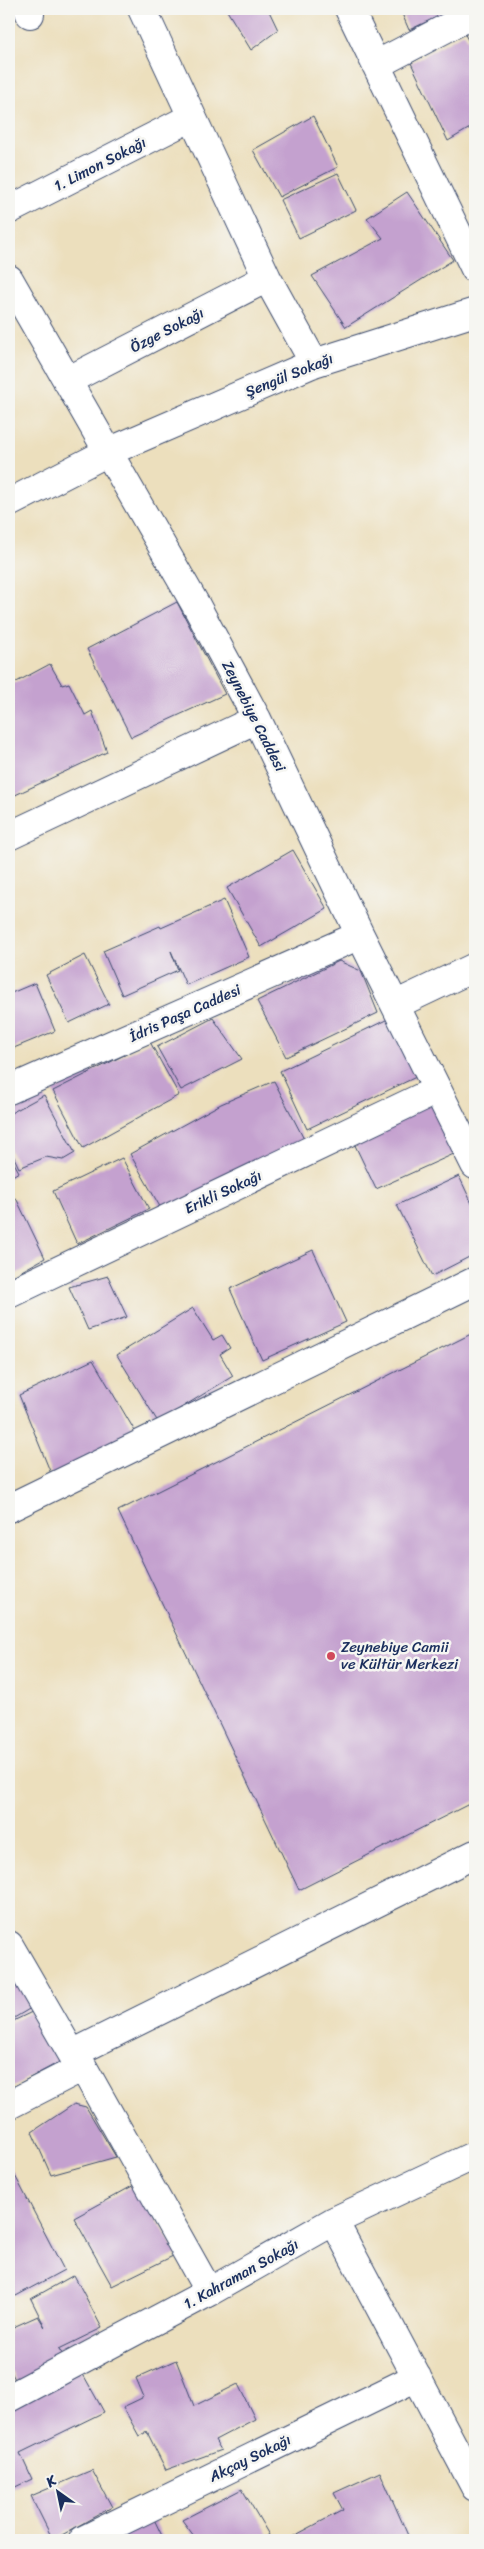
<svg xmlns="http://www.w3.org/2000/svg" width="484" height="2549" viewBox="0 0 484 2549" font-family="Sriracha,sans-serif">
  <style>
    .building { fill: #c4a1cf }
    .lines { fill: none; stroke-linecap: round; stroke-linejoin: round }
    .minor-casing { stroke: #3a496c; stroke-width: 30 }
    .minor { stroke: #fff; stroke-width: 28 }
    .poi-dot { fill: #d1495b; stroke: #f6f6f2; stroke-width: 2 }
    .labels { text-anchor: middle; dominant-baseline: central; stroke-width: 5; stroke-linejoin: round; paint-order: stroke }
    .street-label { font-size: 15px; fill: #1b2f5e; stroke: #f6f6f2 }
    .poi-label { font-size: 15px; fill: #1b2f5e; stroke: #f6f6f2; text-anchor: start }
  </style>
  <rect width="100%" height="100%" fill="#f6f6f2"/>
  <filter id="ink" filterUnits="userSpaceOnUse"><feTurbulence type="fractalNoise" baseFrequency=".02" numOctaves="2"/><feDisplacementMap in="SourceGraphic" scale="10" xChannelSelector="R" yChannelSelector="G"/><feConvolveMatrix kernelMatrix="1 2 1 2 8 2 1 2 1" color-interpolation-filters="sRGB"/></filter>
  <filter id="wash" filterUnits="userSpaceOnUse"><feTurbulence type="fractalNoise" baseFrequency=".0096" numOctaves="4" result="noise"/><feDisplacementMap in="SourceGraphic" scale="20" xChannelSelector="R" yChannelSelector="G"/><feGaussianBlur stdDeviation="1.12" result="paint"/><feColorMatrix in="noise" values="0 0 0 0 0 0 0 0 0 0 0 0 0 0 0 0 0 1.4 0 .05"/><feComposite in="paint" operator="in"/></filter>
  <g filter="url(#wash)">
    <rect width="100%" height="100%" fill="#ecdfbd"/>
    <g id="blocks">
      <path class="building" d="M 226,9 L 268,9 L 278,30 L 251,50 Z
        M 400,9 L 454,9 L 409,30 Z
        M 464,33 L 475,52 L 475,125 L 448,141 L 411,63 Z
        M 313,116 L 338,167 L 279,197 L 253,150 Z
        M 338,173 L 356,210 L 299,238 L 280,200 Z
        M 407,192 L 453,260 L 346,327 L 312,276 L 383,238 L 367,218 Z
        M 177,602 L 225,694 L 131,737 L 87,649 Z
        M 50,664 L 62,685 L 69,683 L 85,715 L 92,711 L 107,752 L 11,797 L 9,793 L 9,686 Z
        M 293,850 L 327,909 L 261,947 L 227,888 Z
        M 224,900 L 249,957 L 186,985 L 171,951 L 178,970 L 122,995 L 103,951 L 160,926 L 161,928 Z
        M 85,955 L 109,1004 L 69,1023 L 46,975 Z
        M 339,961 L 361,971 L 378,1013 L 286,1057 L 257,1001 Z
        M 35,983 L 55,1031 L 9,1050 L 9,994 Z
        M 213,1018 L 242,1059 L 181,1090 L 157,1047 Z
        M 388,1019 L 416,1077 L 307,1129 L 280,1071 Z
        M 150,1042 L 179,1095 L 83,1148 L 53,1091 Z
        M 274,1081 L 307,1145 L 163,1212 L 130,1154 L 221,1104 Z
        M 44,1095 L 75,1153 L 63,1160 L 46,1157 L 19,1168 L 9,1147 L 9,1114 Z
        M 433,1102 L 456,1153 L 376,1189 L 352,1139 Z
        M 9,1154 L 19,1172 L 9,1178 Z
        M 122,1158 L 149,1209 L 77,1244 L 53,1191 Z
        M 459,1176 L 475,1210 L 475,1254 L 432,1276 L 397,1205 Z
        M 16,1198 L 45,1258 L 9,1278 L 9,1202 Z
        M 313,1250 L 346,1322 L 262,1360 L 230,1289 Z
        M 108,1276 L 127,1317 L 88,1330 L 69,1287 Z
        M 193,1308 L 213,1340 L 222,1335 L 230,1348 L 220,1354 L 233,1376 L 158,1422 L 117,1355 Z
        M 475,1332 L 475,1801 L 299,1890 L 118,1511 Z
        M 93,1360 L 136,1433 L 52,1476 L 19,1395 Z
        M 9,1960 L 36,2005 L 9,2021 Z
        M 34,2011 L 63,2060 L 9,2089 L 9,2023 Z
        M 74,2104 L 86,2107 L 116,2157 L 51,2175 L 32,2132 Z
        M 9,2164 L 64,2270 L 16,2296 L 9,2291 Z
        M 136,2184 L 177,2254 L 112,2286 L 74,2218 Z
        M 74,2275 L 102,2328 L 59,2349 L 66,2360 L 18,2385 L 9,2368 L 9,2329 L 38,2316 L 45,2327 L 31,2299 Z
        M 176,2360 L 194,2406 L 238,2384 L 255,2419 L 215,2440 L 221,2450 L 166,2470 L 147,2432 L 139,2436 L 123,2407 L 144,2397 L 136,2378 Z
        M 79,2367 L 104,2412 L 20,2453 L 32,2479 L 9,2490 L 9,2433 L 11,2432 L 9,2427 L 9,2403 Z
        M 92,2470 L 112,2507 L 53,2540 L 31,2496 Z
        M 380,2472 L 410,2540 L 294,2540 L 292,2537 L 343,2510 L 334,2493 Z
        M 242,2489 L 269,2535 L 258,2540 L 197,2540 L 182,2520 Z
        M 151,2513 L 164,2540 L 96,2540 Z"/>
    </g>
  </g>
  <g filter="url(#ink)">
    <use href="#blocks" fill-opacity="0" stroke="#3a496c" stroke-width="1"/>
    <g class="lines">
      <g class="minor-casing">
        <path id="minor" d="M 28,9 L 30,14
          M 142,9 L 267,278 L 314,363
          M 349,9 L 475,269
          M 376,65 L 475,13
          M 9,210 L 192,117
          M 9,279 L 197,607 L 257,719 L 360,935 L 475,1165
          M 67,381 L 267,278
          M 9,503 L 108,452 L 314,363 L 475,312
          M 9,836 L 257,719
          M 395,1005 L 475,967
          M 9,1090 L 360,935
          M 9,1294 L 437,1090
          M 9,1508 L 475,1281
          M 9,1945 L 72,2054 L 83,2067 L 209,2292
          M 72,2054 L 475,1854
          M 9,2105 L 83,2067
          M 334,2221 L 475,2487
          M 9,2398 L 209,2292 L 334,2221 L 475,2155
          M 83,2540 L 417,2377"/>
      </g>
      <use href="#minor" class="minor"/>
    </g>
  </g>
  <circle class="poi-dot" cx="331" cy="1656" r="5"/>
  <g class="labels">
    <g class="street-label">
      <text transform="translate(100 164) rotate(-27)">1. Limon Sokağı</text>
      <text transform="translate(167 330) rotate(-27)">Özge Sokağı</text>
      <text transform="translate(289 375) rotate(-22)">Şengül Sokağı</text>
      <text transform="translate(254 716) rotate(63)">Zeynebiye Caddesi</text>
      <text transform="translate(185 1013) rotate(-24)">İdris Paşa Caddesi</text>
      <text transform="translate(223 1192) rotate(-25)">Erikli Sokağı</text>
      <text transform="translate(241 2274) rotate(-29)">1. Kahraman Sokağı</text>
      <text transform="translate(250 2458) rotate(-26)">Akçay Sokağı</text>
    </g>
    <g class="poi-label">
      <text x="341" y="1647">Zeynebiye Camii<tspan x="341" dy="17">ve Kültür Merkezi</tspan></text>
    </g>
  </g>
  <rect width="484" height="2549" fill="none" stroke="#f6f6f2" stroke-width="30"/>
  <g transform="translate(58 2492) rotate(327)" stroke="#f6f6f2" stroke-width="4" paint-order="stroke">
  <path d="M0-4L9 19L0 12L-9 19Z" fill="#1b2f5e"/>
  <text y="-8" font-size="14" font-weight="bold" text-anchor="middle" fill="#1b2f5e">K</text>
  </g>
</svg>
